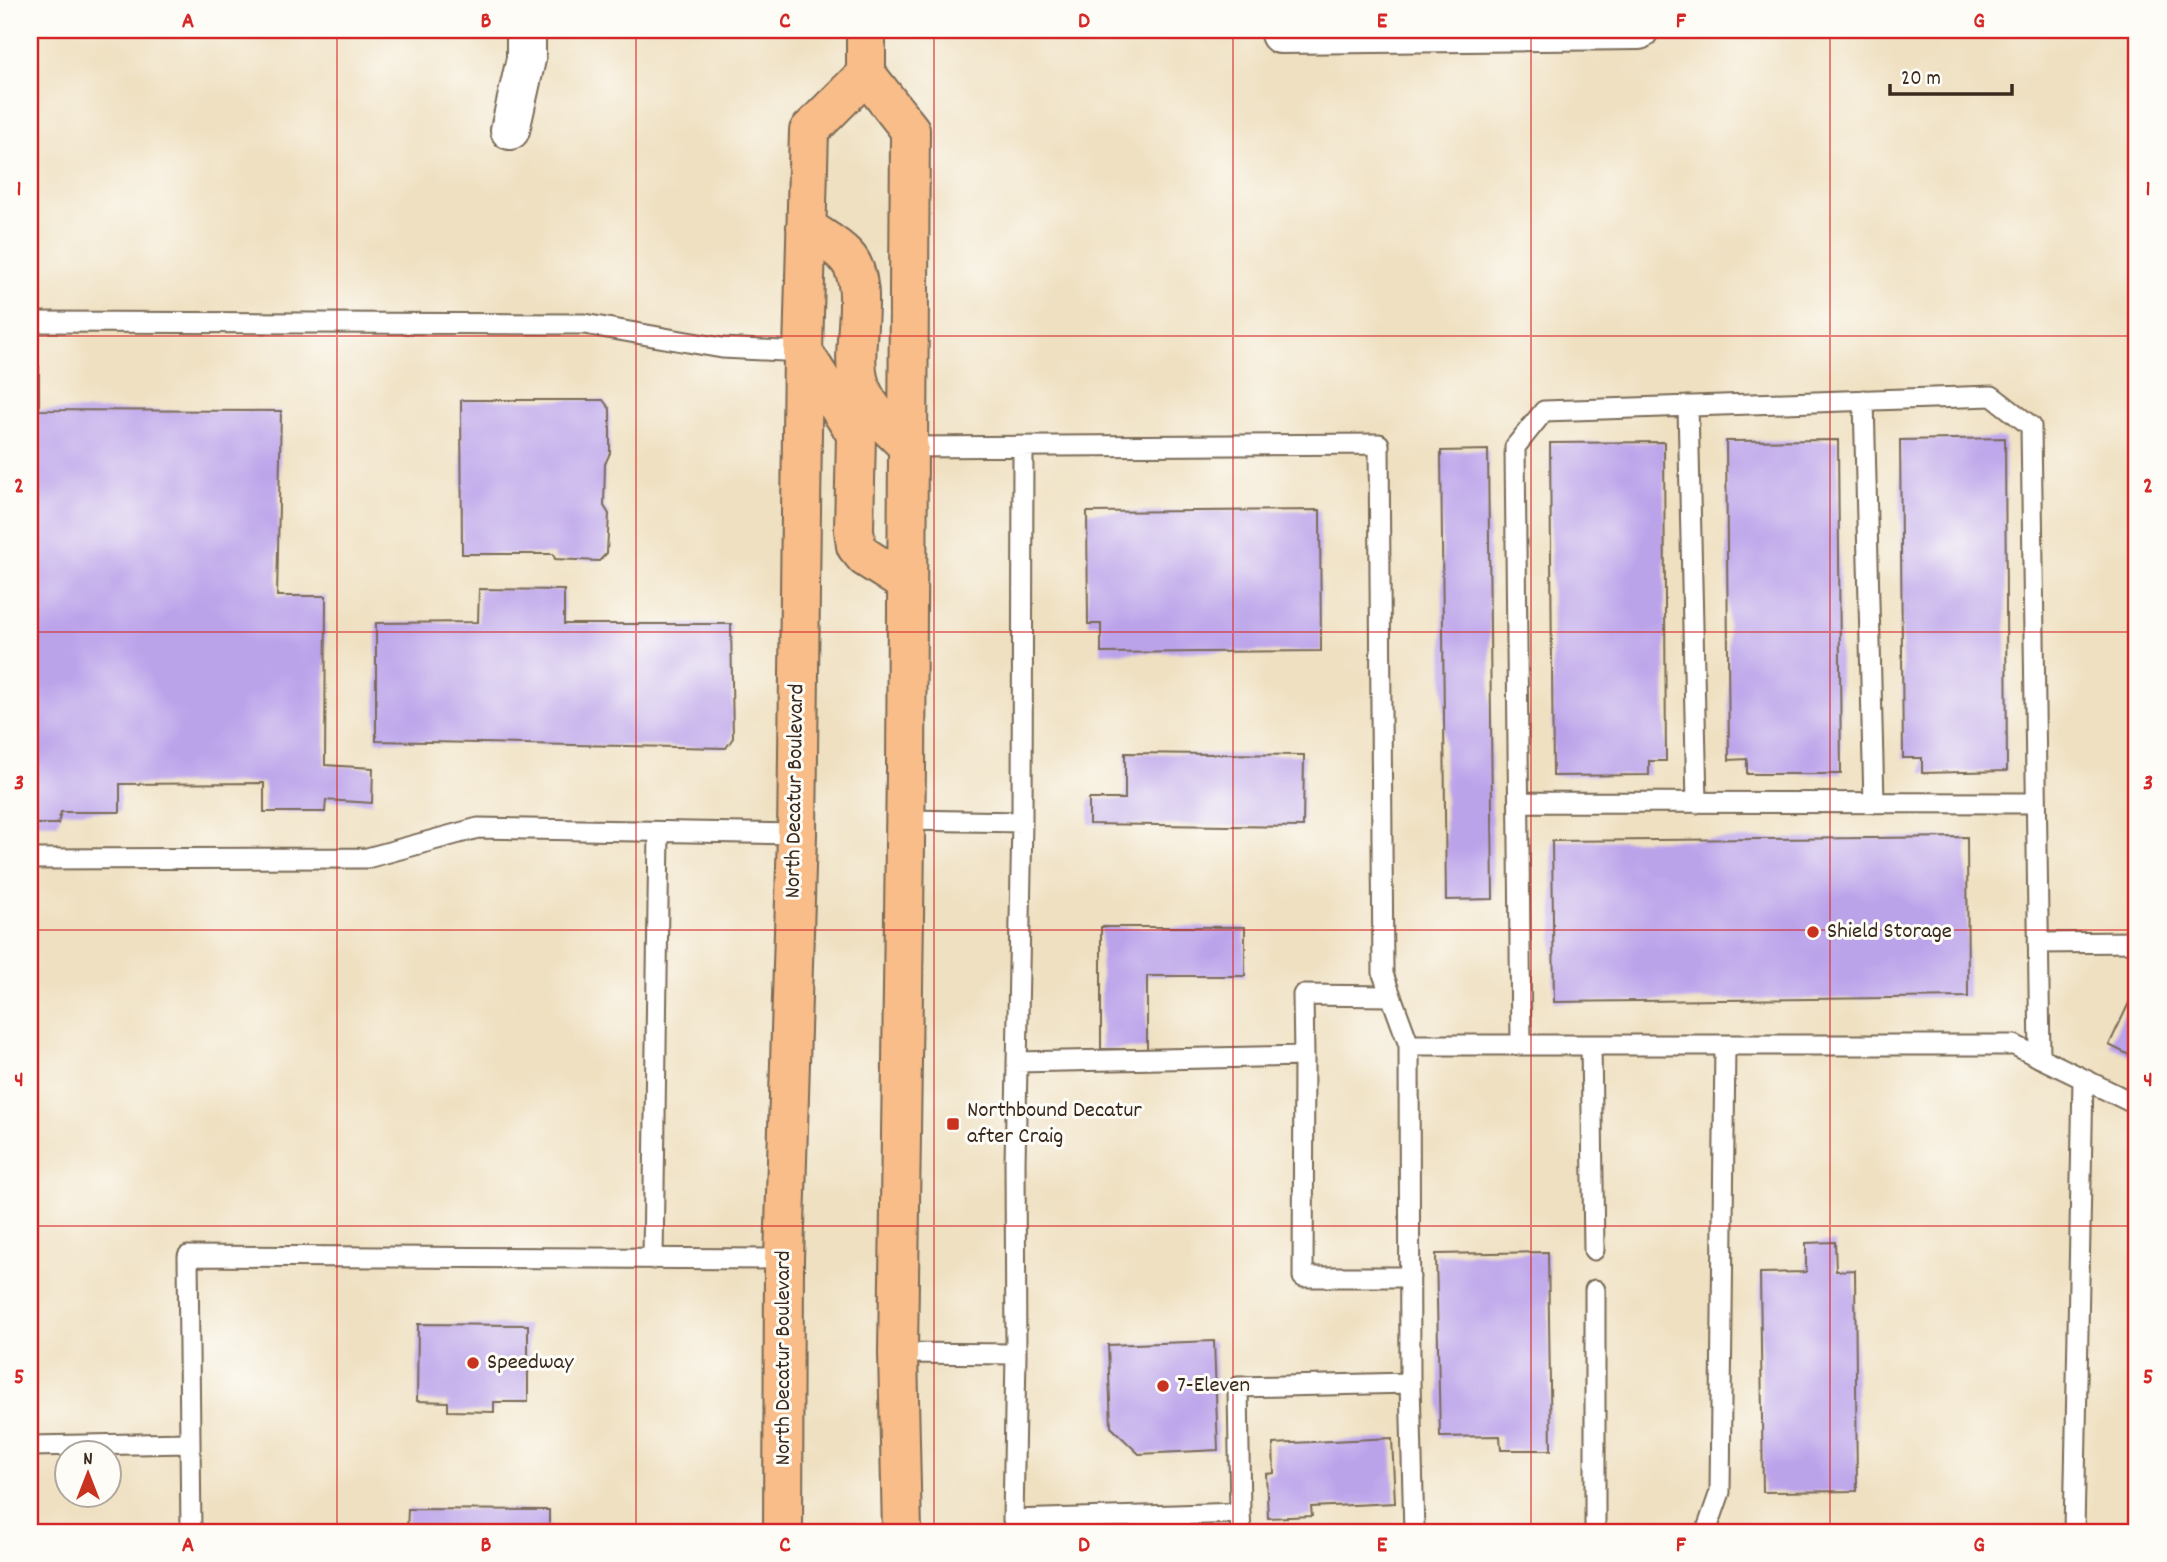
<svg xmlns="http://www.w3.org/2000/svg" width="2167" height="1562" viewBox="0 0 2167 1562" font-family="Dekko,sans-serif">
  <style>
    .building { fill: #bba3ea }
    .lines { fill: none; stroke-linecap: round; stroke-linejoin: round }
    .service-casing { stroke: #7a6a57; stroke-width: 23 }
    .minor-casing { stroke: #7a6a57; stroke-width: 42 }
    .primary-casing { stroke: #7a6a57; stroke-width: 42 }
    .service { stroke: #fff; stroke-width: 19 }
    .minor { stroke: #fff; stroke-width: 38 }
    .primary { stroke: #f8bd89; stroke-width: 38 }
    .grid { fill: none; stroke: #d62828; stroke-width: 2; stroke-opacity: 0.55 }
    .poi-dot { fill: #c8321e; stroke: #fdfcf7; stroke-width: 2.5 }
    .labels { text-anchor: middle; dominant-baseline: central; stroke-width: 6; stroke-linejoin: round; paint-order: stroke }
    .street-label { font-size: 23px; fill: #3b2a1e; stroke: #fdfcf7 }
    .poi-label { font-size: 23px; fill: #3b2a1e; stroke: #fdfcf7; text-anchor: start }
    .neatline { fill: none; stroke: #d62828; stroke-width: 2.5 }
    .grid-label { font-size: 23px; text-anchor: middle; font-weight: bold; fill: #d62828 }
  </style>
  <rect width="100%" height="100%" fill="#fdfcf7"/>
  <filter id="ink" filterUnits="userSpaceOnUse"><feTurbulence type="fractalNoise" baseFrequency=".0143" numOctaves="2"/><feDisplacementMap in="SourceGraphic" scale="14" xChannelSelector="R" yChannelSelector="G"/><feConvolveMatrix kernelMatrix="1 2 1 2 8 2 1 2 1" color-interpolation-filters="sRGB"/></filter>
  <filter id="wash" filterUnits="userSpaceOnUse"><feTurbulence type="fractalNoise" baseFrequency=".00686" numOctaves="4" result="noise"/><feDisplacementMap in="SourceGraphic" scale="28" xChannelSelector="R" yChannelSelector="G"/><feGaussianBlur stdDeviation="1.57" result="paint"/><feColorMatrix in="noise" values="0 0 0 0 0 0 0 0 0 0 0 0 0 0 0 0 0 1.4 0 .05"/><feComposite in="paint" operator="in"/></filter>
  <g filter="url(#wash)">
    <rect width="100%" height="100%" fill="#efe0c1"/>
    <g id="blocks">
      <path class="building" d="M 30,366 L 39,366 L 39,410 L 281,411 L 277,596 L 326,596 L 325,765 L 373,768 L 372,803 L 326,800 L 325,812 L 264,812 L 264,783 L 120,784 L 120,812 L 61,812 L 58,824 L 30,824 Z
        M 461,400 L 603,400 L 610,409 L 610,453 L 605,464 L 604,506 L 609,514 L 607,553 L 599,561 L 555,559 L 553,554 L 462,554 Z
        M 2005,438 L 2007,771 L 1922,773 L 1922,758 L 1903,758 L 1900,440 Z
        M 1838,440 L 1841,774 L 1747,774 L 1747,759 L 1729,760 L 1726,441 Z
        M 1664,442 L 1666,761 L 1649,761 L 1649,775 L 1553,776 L 1550,443 Z
        M 1488,450 L 1493,899 L 1446,900 L 1441,451 Z
        M 1320,510 L 1321,651 L 1101,653 L 1101,624 L 1088,624 L 1087,512 Z
        M 479,589 L 564,590 L 564,624 L 731,624 L 733,738 L 726,748 L 376,741 L 376,623 L 478,622 Z
        M 1125,753 L 1304,755 L 1303,827 L 1089,824 L 1089,799 L 1125,799 Z
        M 1967,837 L 1968,997 L 1554,1002 L 1552,841 Z
        M 1101,927 L 1245,927 L 1245,976 L 1147,976 L 1147,1049 L 1101,1049 Z
        M 2137,986 L 2137,1059 L 2109,1045 Z
        M 1835,1242 L 1836,1271 L 1855,1270 L 1857,1491 L 1763,1492 L 1760,1273 L 1806,1272 L 1806,1243 Z
        M 1548,1252 L 1551,1450 L 1501,1450 L 1500,1436 L 1440,1437 L 1436,1254 Z
        M 418,1324 L 528,1325 L 528,1402 L 494,1402 L 494,1412 L 448,1411 L 448,1402 L 417,1401 Z
        M 1214,1341 L 1218,1450 L 1139,1454 L 1111,1427 L 1108,1345 Z
        M 1392,1438 L 1395,1503 L 1311,1507 L 1312,1516 L 1268,1518 L 1266,1474 L 1274,1473 L 1273,1444 Z
        M 408,1509 L 549,1510 L 549,1532 L 407,1532 Z"/>
    </g>
  </g>
  <g filter="url(#ink)">
    <use href="#blocks" fill-opacity="0" stroke="#7a6a57" stroke-width="2"/>
    <g class="lines">
      <g class="service-casing">
        <path id="service" d="M 30,322 L 584,324 L 722,348 L 803,352
          M 1864,400 L 1874,803
          M 1688,406 L 1697,803
          M 909,447 L 1379,444 L 1383,974 L 1409,1045 L 2014,1045 L 2137,1105
          M 1519,802 L 2036,803
          M 905,820 L 1022,822 L 1015,1163 L 1016,1354
          M 1022,822 L 1023,447
          M 30,859 L 367,858 L 478,828 L 797,834
          M 2038,943 L 2137,942
          M 1409,1045 L 1410,1383 L 1414,1532
          M 1521,1045 L 1515,447 L 1544,411 L 1992,396 L 2031,426 L 2040,1058
          M 1591,1045 L 1594,1250
          M 1304,1056 L 1303,1277 L 1410,1277
          M 1017,1062 L 1304,1056 L 1303,995 L 1391,996
          M 653,1259 L 659,832
          M 1595,1290 L 1595,1532
          M 898,1353 L 1016,1354 L 1013,1520 L 1240,1513 L 1241,1532
          M 30,1446 L 189,1443
          M 1240,1513 L 1238,1387 L 1410,1383
          M 191,1532 L 188,1256 L 784,1259
          M 1706,1532 L 1720,1492 L 1725,1045
          M 2074,1532 L 2083,1079"/>
      </g>
      <g class="minor-casing">
        <path id="minor" d="M 1280,30 L 1280,34 L 1639,30
          M 510,130 L 526,59 L 526,30"/>
      </g>
      <g class="primary-casing">
        <path id="primary" d="M 866,30 L 866,74 L 910,130 L 906,769 L 898,1353 L 902,1532
          M 806,227 C 818,236 835,244 846,256 C 872,284 850,344 858,378 C 864,408 889,427 909,447
          M 803,352 L 856,434 L 854,530 L 856,546 L 865,557 L 907,584
          M 783,1532 L 784,1259 L 797,834 L 803,352 L 809,131 L 866,74"/>
      </g>
      <use href="#service" class="service"/>
      <use href="#minor" class="minor"/>
      <use href="#primary" class="primary"/>
    </g>
  </g>
  <path class="grid" d="M 337,30 L 337,1532M 636,30 L 636,1532M 934,30 L 934,1532M 1233,30 L 1233,1532M 1531,30 L 1531,1532M 1830,30 L 1830,1532M 30,336 L 2137,336M 30,632 L 2137,632M 30,930 L 2137,930M 30,1226 L 2137,1226"/>
  <g class="poi-dot">
    <circle cx="1813" cy="932" r="7"/>
    <rect x="946" y="1117" width="14" height="14" rx="3.5"/>
    <circle cx="473" cy="1363" r="7"/>
    <circle cx="1163" cy="1386" r="7"/>
  </g>
  <g class="labels">
    <g class="street-label">
      <text transform="translate(796 791) rotate(-89)">North Decatur Boulevard</text>
      <text transform="translate(784 1358) rotate(-90)">North Decatur Boulevard</text>
    </g>
    <g class="poi-label">
      <text x="1827" y="932">Shield Storage</text>
      <text x="967" y="1111">Northbound Decatur<tspan x="967" dy="26">after Craig</tspan></text>
      <text x="487" y="1363">Speedway</text>
      <text x="1177" y="1386">7-Eleven</text>
    </g>
  </g>
  <rect width="2167" height="1562" fill="none" stroke="#fdfcf7" stroke-width="77"/>
  <g transform="translate(88 1474)"><circle r="33" fill="#fdfcf7" stroke="#afa8a0" stroke-width="2"/>
  <path d="M0-5L12 26L0 18L-12 26Z" fill="#c8321e"/>
  <text y="-10" font-size="19" font-weight="bold" text-anchor="middle" fill="#3b2a1e">N</text>
  </g>
  <path d="M1890 84v10h122v-10" fill="none" stroke="#3b2a1e" stroke-width="3.5"/>
  <text x="1901" y="84" font-size="21" fill="#3b2a1e" stroke="#fdfcf7" stroke-width="5" paint-order="stroke">20 m</text>
  <rect x="38" y="38" width="2090" height="1486" class="neatline"/>
  <g class="grid-label">
    <text x="188" y="27">A</text>
    <text x="486" y="27">B</text>
    <text x="785" y="27">C</text>
    <text x="1084" y="27">D</text>
    <text x="1382" y="27">E</text>
    <text x="1681" y="27">F</text>
    <text x="1979" y="27">G</text>
    <text x="19" y="195">1</text>
    <text x="2148" y="195">1</text>
    <text x="19" y="492">2</text>
    <text x="2148" y="492">2</text>
    <text x="19" y="789">3</text>
    <text x="2148" y="789">3</text>
    <text x="19" y="1086">4</text>
    <text x="2148" y="1086">4</text>
    <text x="19" y="1383">5</text>
    <text x="2148" y="1383">5</text>
    <text x="188" y="1551">A</text>
    <text x="486" y="1551">B</text>
    <text x="785" y="1551">C</text>
    <text x="1084" y="1551">D</text>
    <text x="1382" y="1551">E</text>
    <text x="1681" y="1551">F</text>
    <text x="1979" y="1551">G</text>
  </g>
</svg>
